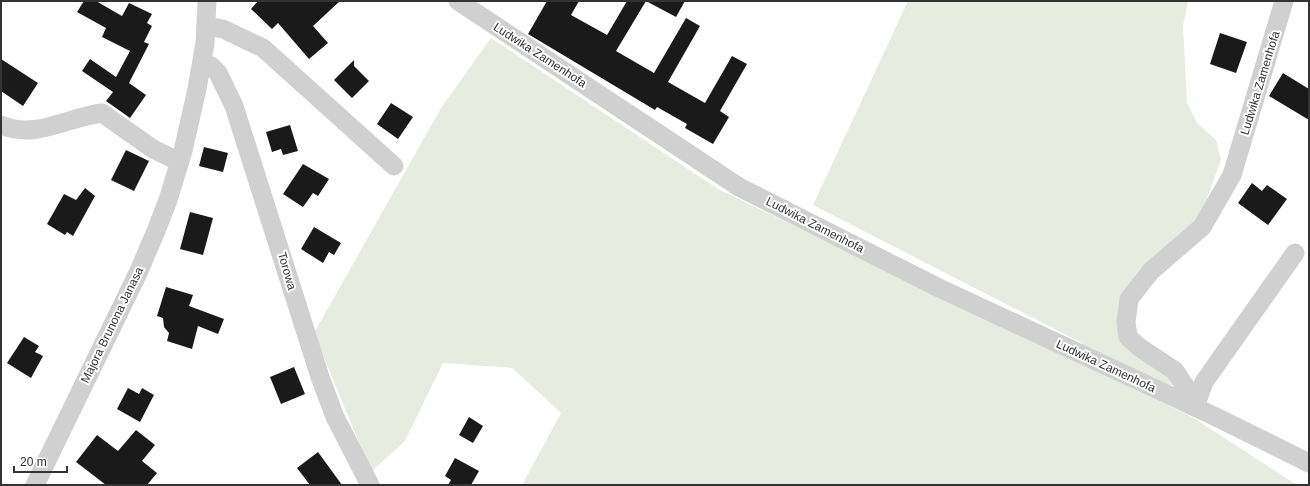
<svg xmlns="http://www.w3.org/2000/svg" width="1310" height="486" viewBox="0 0 1310 486" font-family="Arial,sans-serif">
  <style>
    .green { fill: #e6ecdf }
    .building { fill: #1a1a1a }
    .lines { fill: none; stroke-linecap: round; stroke-linejoin: round }
    .minor { stroke: #d0d0d0; stroke-width: 19 }
    .labels { text-anchor: middle; dominant-baseline: central; stroke-width: 4; stroke-linejoin: round; paint-order: stroke }
    .street-label { font-size: 12px; fill: #333; stroke: #fff }
  </style>
  <rect width="100%" height="100%" fill="#fff"/>
  <path class="green" d="M 908,1 L 1188,1 L 1183,26 L 1187,103 L 1197,123 L 1216,140 L 1221,160 L 1197,226 L 1117,326 L 1177,385 L 1163,386 L 1079,349 L 1082,343 L 813,205 Z
    M 491,38 L 718,189 L 1192,417 L 1294,483 L 1302,485 L 522,485 L 561,413 L 512,368 L 443,363 L 405,441 L 371,472 L 314,333 L 441,108 Z"/>
  <path class="building" d="M 84,1 L 96,1 L 122,16 L 129,3 L 152,14 L 147,23 L 152,26 L 144,42 L 149,44 L 129,83 L 146,95 L 130,118 L 106,101 L 113,92 L 82,71 L 90,59 L 116,77 L 130,51 L 102,37 L 106,28 L 77,12 Z
    M 258,1 L 340,1 L 313,26 L 328,43 L 309,59 L 278,23 L 272,29 L 251,9 Z
    M 547,1 L 579,1 L 571,15 L 607,35 L 627,1 L 646,1 L 616,51 L 654,73 L 686,18 L 700,26 L 668,82 L 705,103 L 732,56 L 747,64 L 720,111 L 729,117 L 713,144 L 685,128 L 687,124 L 657,107 L 655,110 L 528,34 Z
    M 646,1 L 685,1 L 676,17 Z
    M 1220,33 L 1247,42 L 1236,73 L 1210,64 Z
    M 1,59 L 38,83 L 23,106 L 1,91 Z
    M 354,60 L 354,66 L 369,81 L 352,98 L 334,80 Z
    M 1283,73 L 1309,89 L 1309,120 L 1269,96 Z
    M 391,103 L 413,117 L 398,139 L 377,124 Z
    M 290,125 L 298,151 L 283,155 L 281,149 L 272,152 L 266,132 Z
    M 204,147 L 228,153 L 223,172 L 199,166 Z
    M 126,150 L 149,161 L 134,191 L 111,180 Z
    M 303,164 L 329,179 L 318,196 L 313,193 L 303,207 L 283,194 Z
    M 1252,183 L 1262,191 L 1267,185 L 1287,199 L 1268,225 L 1238,203 Z
    M 85,188 L 95,196 L 73,236 L 67,232 L 65,235 L 47,224 L 64,194 L 76,200 Z
    M 190,212 L 213,218 L 203,255 L 180,249 Z
    M 314,227 L 341,243 L 334,255 L 329,252 L 323,263 L 301,249 Z
    M 166,287 L 193,295 L 189,306 L 224,319 L 218,334 L 198,326 L 192,349 L 167,341 L 169,333 L 164,327 L 163,318 L 157,316 Z
    M 24,337 L 39,346 L 35,352 L 43,356 L 31,378 L 7,363 Z
    M 294,367 L 305,394 L 281,404 L 270,377 Z
    M 128,388 L 139,394 L 142,388 L 154,395 L 140,422 L 117,409 Z
    M 469,417 L 483,426 L 473,443 L 459,435 Z
    M 136,430 L 155,445 L 142,461 L 157,473 L 147,485 L 106,485 L 76,462 L 97,435 L 118,451 Z
    M 318,452 L 342,485 L 310,485 L 297,468 Z
    M 455,458 L 479,471 L 471,485 L 448,485 L 451,480 L 445,476 Z"/>
  <g class="lines">
    <path class="minor" d="M 458,1 L 739,187 L 937,287 L 1214,416 L 1309,463
      M 206,26 L 223,29 L 263,48 L 394,166
      M 202,62 L 211,66 L 218,73 L 234,106 L 320,377 L 335,417 L 370,485
      M 1,125 C 35,140 68,117 102,113 L 153,149 L 180,162
      M 1195,407 L 1185,386 L 1175,371 L 1139,347 L 1128,337 L 1126,322 L 1129,299 L 1151,271 L 1202,227 L 1232,175 L 1284,1
      M 1195,407 L 1204,382 L 1295,253
      M 35,485 L 138,273 L 156,231 L 168,200 L 183,151 L 197,89 L 205,43 L 207,1"/>
  </g>
  <g class="labels">
    <g class="street-label">
      <text transform="translate(540 55) rotate(33)">Ludwika Zamenhofa</text>
      <text transform="translate(1260 83) rotate(-73)">Ludwika Zamenhofa</text>
      <text transform="translate(815 225) rotate(27)">Ludwika Zamenhofa</text>
      <text transform="translate(287 271) rotate(74)">Torowa</text>
      <text transform="translate(112 325) rotate(-64)">Majora Brunona Janasa</text>
      <text transform="translate(1106 366) rotate(25)">Ludwika Zamenhofa</text>
    </g>
  </g>
  <rect width="1310" height="486" fill="none" stroke="#333333" stroke-width="4"/>
  <path d="M14 466v6h53v-6" fill="none" stroke="#333333" stroke-width="2"/>
  <text x="20" y="466" font-size="12" fill="#333333" stroke="#ffffff" stroke-width="3" paint-order="stroke">20 m</text>
</svg>
